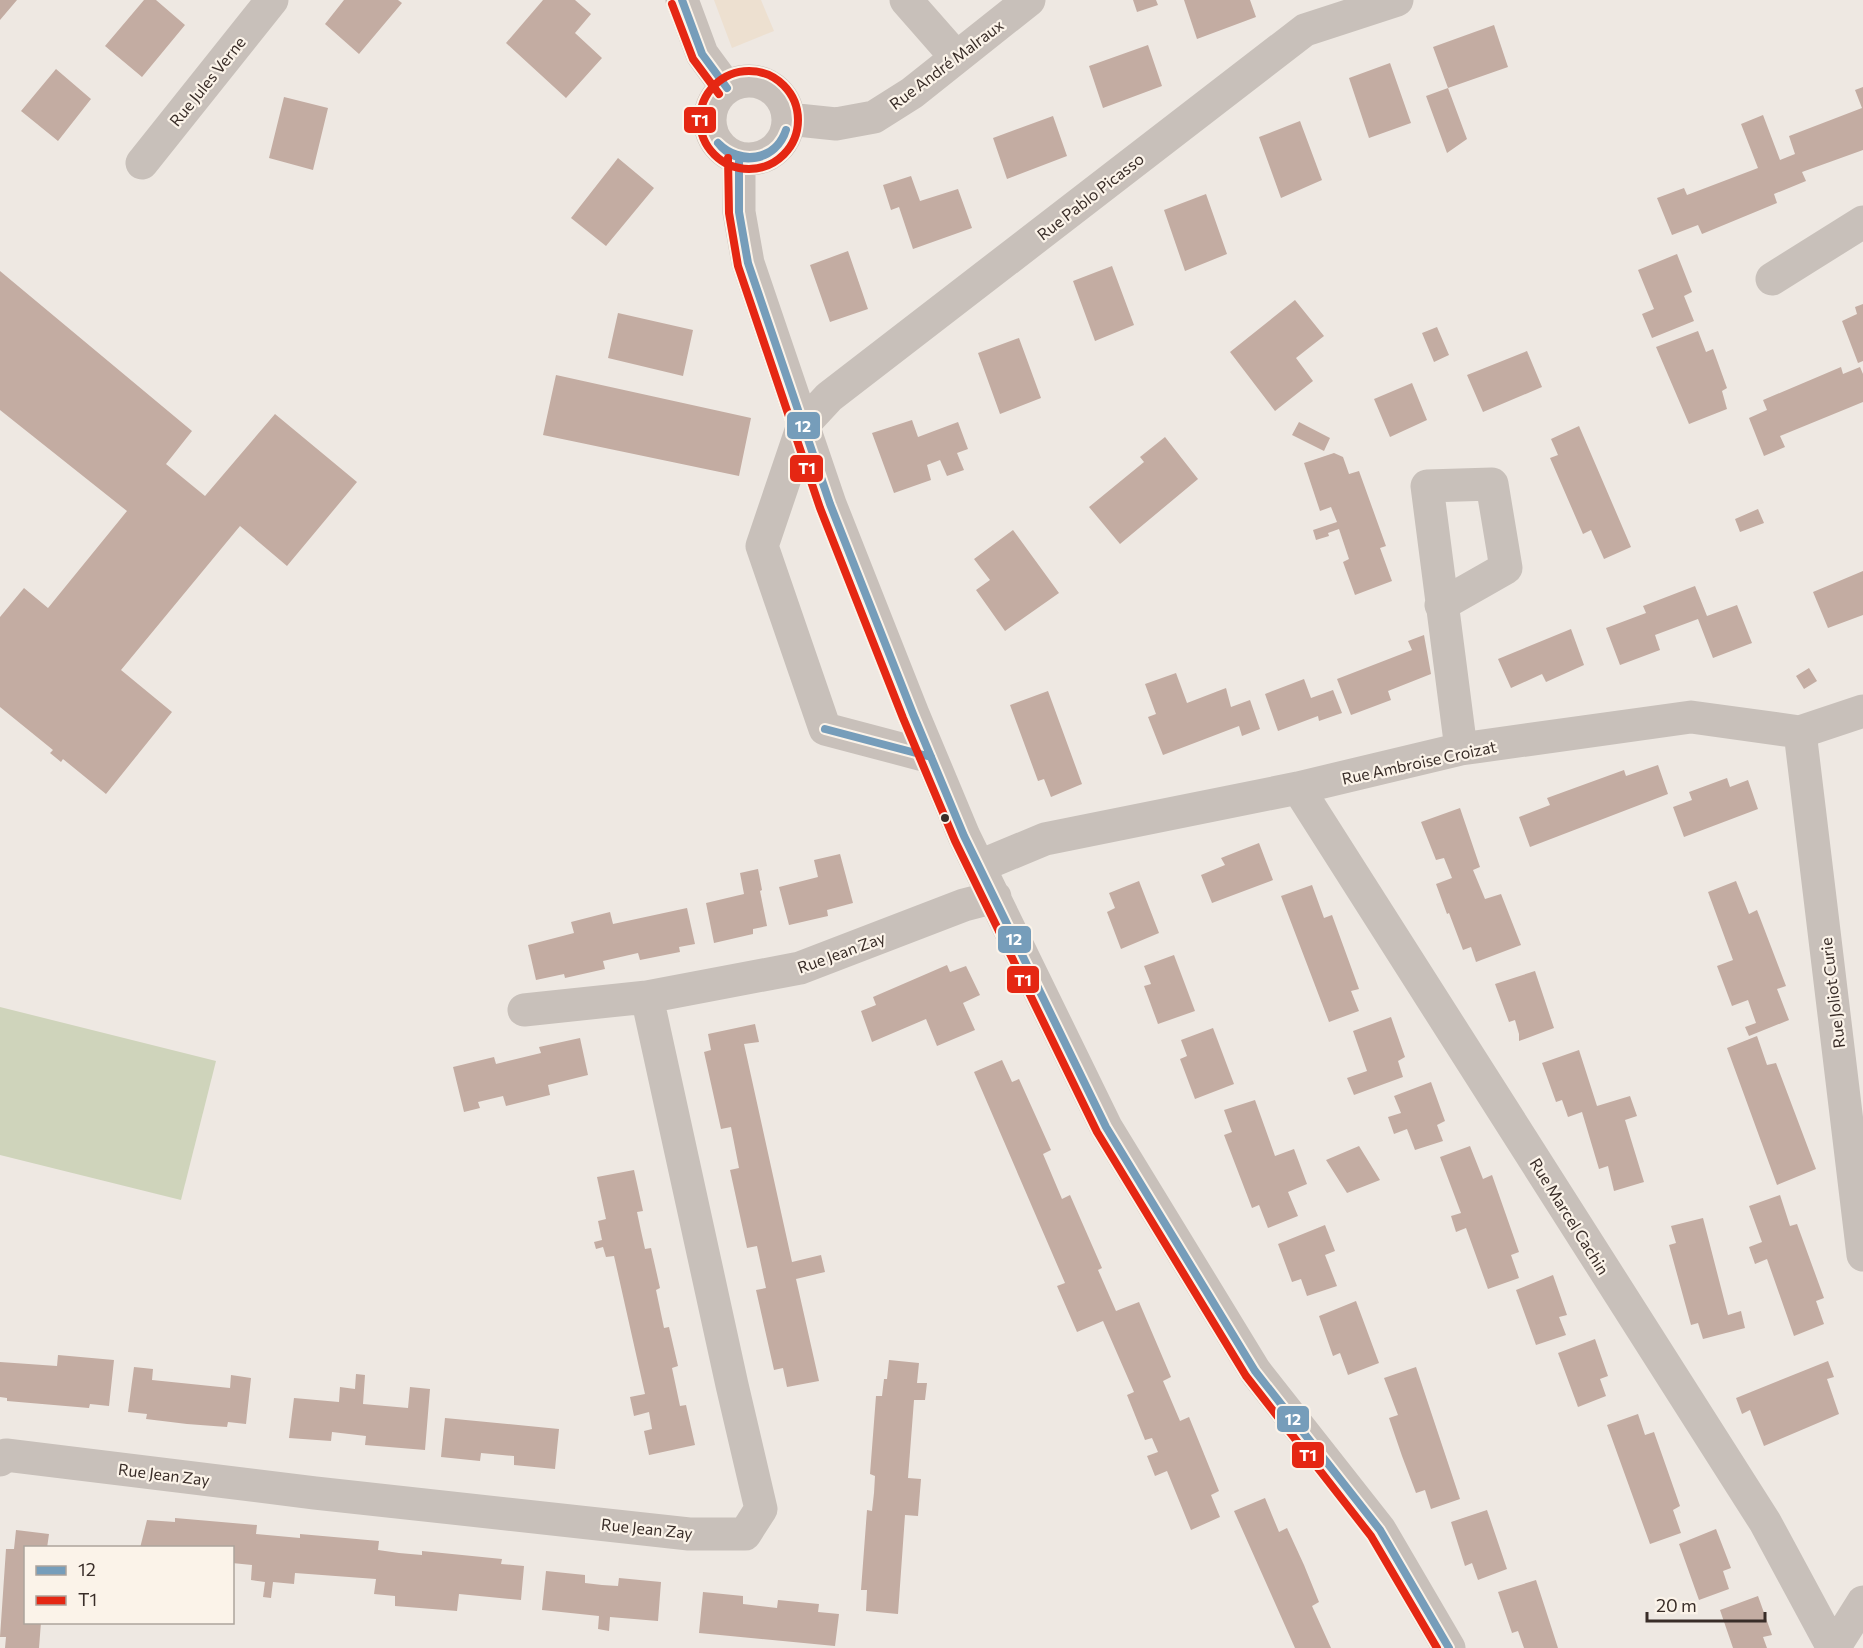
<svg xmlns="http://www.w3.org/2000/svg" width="1863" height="1648" viewBox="0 0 1863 1648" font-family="Commissioner,sans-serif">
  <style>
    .green { fill: #cfd4bb }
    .plaza { fill: #ede0d0 }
    .building { fill: #c3aca2 }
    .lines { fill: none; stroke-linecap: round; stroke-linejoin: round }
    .minor { stroke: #c8c0ba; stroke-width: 33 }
    .bus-1-casing { stroke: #fbf3e9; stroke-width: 12 }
    .bus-2-casing { stroke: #fbf3e9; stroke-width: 12 }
    .bus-1 { stroke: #769dba; stroke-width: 8 }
    .bus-2 { stroke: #e52713; stroke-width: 8 }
    .bus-dot { fill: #392d28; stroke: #fbf3e9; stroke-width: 2 }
    .labels { text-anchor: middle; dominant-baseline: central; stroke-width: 4.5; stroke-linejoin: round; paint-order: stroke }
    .street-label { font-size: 16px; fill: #392d28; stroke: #fbf3e9 }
    .line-badge { stroke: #fbf3e9; stroke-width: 2 }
    .badge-label { font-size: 16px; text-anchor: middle; font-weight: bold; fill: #fff }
  </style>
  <rect width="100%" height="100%" fill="#eee8e2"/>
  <path class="green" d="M 0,1007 L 216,1061 L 181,1200 L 0,1155 Z"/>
  <path class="plaza" d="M 714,0 L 761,0 L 774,31 L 732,48 Z"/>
  <path class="building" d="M 0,0 L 17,0 L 0,20 Z
    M 144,0 L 156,0 L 185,25 L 142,77 L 105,46 Z
    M 344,0 L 398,0 L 402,3 L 359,54 L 325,24 Z
    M 543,0 L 575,0 L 591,14 L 575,33 L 602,58 L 566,98 L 506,43 Z
    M 1133,0 L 1156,0 L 1158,5 L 1137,12 Z
    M 1184,0 L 1250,0 L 1256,17 L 1197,39 Z
    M 1494,25 L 1508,67 L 1448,88 L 1433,47 Z
    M 1148,45 L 1162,86 L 1103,108 L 1089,66 Z
    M 1390,63 L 1411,123 L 1369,138 L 1349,78 Z
    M 56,69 L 91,99 L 58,141 L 21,111 Z
    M 1863,87 L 1863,150 L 1802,172 L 1806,181 L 1774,194 L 1777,203 L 1702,234 L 1698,225 L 1672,235 L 1657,198 L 1684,188 L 1687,195 L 1758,168 L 1741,124 L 1763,115 L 1780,160 L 1795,154 L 1789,136 L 1862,108 L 1855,90 Z
    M 1448,88 L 1467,139 L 1447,153 L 1426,96 Z
    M 284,97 L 328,108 L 313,170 L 269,158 Z
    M 1053,116 L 1067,156 L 1007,179 L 993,138 Z
    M 1300,121 L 1322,180 L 1281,198 L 1259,137 Z
    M 618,158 L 654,188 L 606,246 L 571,218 Z
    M 911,176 L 920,201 L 958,189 L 972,228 L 913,249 L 899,207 L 891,210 L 883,185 Z
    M 1206,194 L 1227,254 L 1185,271 L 1164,210 Z
    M 848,251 L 868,309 L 830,322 L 810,265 Z
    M 1677,254 L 1692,292 L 1684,296 L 1694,321 L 1652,338 L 1642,314 L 1654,309 L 1638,270 Z
    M 1112,266 L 1134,325 L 1095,341 L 1073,281 Z
    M 0,271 L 192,431 L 166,464 L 205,496 L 275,414 L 357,482 L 287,566 L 240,526 L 121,670 L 172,712 L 106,794 L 63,759 L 61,762 L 50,753 L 53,750 L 0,707 L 0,617 L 24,588 L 48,608 L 127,511 L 0,410 Z
    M 1295,300 L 1324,336 L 1296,358 L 1313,381 L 1275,411 L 1230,352 Z
    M 1863,304 L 1863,361 L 1858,363 L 1842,321 L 1857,314 L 1855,307 Z
    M 618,313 L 693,330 L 683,376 L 608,358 Z
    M 1437,327 L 1449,355 L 1434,362 L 1422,333 Z
    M 1698,331 L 1706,352 L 1713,349 L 1727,388 L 1722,391 L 1727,409 L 1689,424 L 1656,347 Z
    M 1019,338 L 1041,398 L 1000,414 L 978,353 Z
    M 1527,351 L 1542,387 L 1483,412 L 1467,375 Z
    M 1841,367 L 1843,374 L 1860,367 L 1863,374 L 1863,402 L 1780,436 L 1785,447 L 1764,456 L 1749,418 L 1767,410 L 1763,400 Z
    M 556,375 L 751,418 L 739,476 L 543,435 Z
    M 1412,383 L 1427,420 L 1390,437 L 1374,399 Z
    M 912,420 L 918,437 L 958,422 L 968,449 L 957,453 L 964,470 L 947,476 L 940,460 L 927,465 L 931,480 L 894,493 L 872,433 Z
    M 1299,422 L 1330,438 L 1324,451 L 1292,435 Z
    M 1579,426 L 1631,547 L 1604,559 L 1591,530 L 1583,534 L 1550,458 L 1558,455 L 1551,439 Z
    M 1165,437 L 1198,479 L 1120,544 L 1089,507 L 1144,462 L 1140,457 Z
    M 1334,453 L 1343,457 L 1349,474 L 1359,471 L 1386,546 L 1380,548 L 1392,581 L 1355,595 L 1343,562 L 1349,559 L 1339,529 L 1328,533 L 1329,536 L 1316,540 L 1313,530 L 1337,522 L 1331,507 L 1320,511 L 1304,463 Z
    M 1758,509 L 1764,523 L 1740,532 L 1735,519 Z
    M 1013,530 L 1059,593 L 1005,631 L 976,590 L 990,580 L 974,559 Z
    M 1863,571 L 1863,615 L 1828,628 L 1813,592 Z
    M 1695,586 L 1707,616 L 1737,605 L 1752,643 L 1713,658 L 1698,619 L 1655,635 L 1660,650 L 1620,665 L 1606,628 L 1646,613 L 1643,606 Z
    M 1571,629 L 1584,665 L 1546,682 L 1542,674 L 1511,688 L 1498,659 Z
    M 1424,635 L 1431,674 L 1388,691 L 1391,700 L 1351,715 L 1337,679 L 1412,650 L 1408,641 Z
    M 1809,668 L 1817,681 L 1804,689 L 1796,676 Z
    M 1176,673 L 1187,703 L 1226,688 L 1231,707 L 1250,700 L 1260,729 L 1242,736 L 1239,726 L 1163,755 L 1148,717 L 1156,714 L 1145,684 Z
    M 1304,679 L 1311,698 L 1333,690 L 1342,713 L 1319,721 L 1318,716 L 1278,731 L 1265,694 Z
    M 1048,691 L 1082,784 L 1051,797 L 1044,779 L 1038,781 L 1010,705 Z
    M 1658,765 L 1668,794 L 1530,847 L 1519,817 L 1550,805 L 1547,798 L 1624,770 L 1626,776 Z
    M 1727,778 L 1730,787 L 1748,780 L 1758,809 L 1684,837 L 1673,807 L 1692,800 L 1689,792 Z
    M 1460,808 L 1480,867 L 1473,870 L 1485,899 L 1501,894 L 1521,945 L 1476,962 L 1471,947 L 1463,950 L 1449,913 L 1447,914 L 1436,884 L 1452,878 L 1444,858 L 1436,860 L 1421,822 Z
    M 1259,843 L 1273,880 L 1212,903 L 1201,875 L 1225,865 L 1221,858 Z
    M 840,854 L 853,903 L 827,910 L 828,916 L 789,925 L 779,887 L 818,877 L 814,860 Z
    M 758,869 L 762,890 L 760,891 L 767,926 L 753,929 L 753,934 L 714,943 L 706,903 L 744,894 L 740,873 Z
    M 1139,881 L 1159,933 L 1121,949 L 1107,912 L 1115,908 L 1109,893 Z
    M 1736,881 L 1749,914 L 1757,910 L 1786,986 L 1777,989 L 1789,1020 L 1749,1036 L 1745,1027 L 1756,1023 L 1748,1000 L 1732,1006 L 1717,966 L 1733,960 L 1708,892 Z
    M 1312,885 L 1324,918 L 1332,915 L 1359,989 L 1351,991 L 1359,1011 L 1329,1022 L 1281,896 Z
    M 687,908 L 695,944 L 679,947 L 680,952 L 640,960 L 638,953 L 603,961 L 605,969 L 565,978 L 564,974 L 536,980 L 528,945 L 574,933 L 571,922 L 610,912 L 613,924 Z
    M 1174,955 L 1195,1011 L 1158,1024 L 1144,986 L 1151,984 L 1144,966 Z
    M 947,965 L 950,972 L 966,966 L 980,995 L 963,1003 L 975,1030 L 937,1046 L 926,1019 L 872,1042 L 861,1011 L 876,1005 L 873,997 Z
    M 1535,971 L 1554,1028 L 1519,1041 L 1519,1034 L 1515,1020 L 1509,1022 L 1495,984 Z
    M 1391,1017 L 1405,1057 L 1398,1061 L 1403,1077 L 1354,1095 L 1347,1078 L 1367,1071 L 1353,1031 Z
    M 755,1024 L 759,1042 L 744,1044 L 792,1262 L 821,1255 L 825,1272 L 796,1279 L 819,1381 L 787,1387 L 783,1368 L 774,1370 L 756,1290 L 766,1288 L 757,1246 L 747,1248 L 730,1170 L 739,1168 L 731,1127 L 721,1129 L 704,1052 L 711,1050 L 708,1034 Z
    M 1213,1028 L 1234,1084 L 1195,1099 L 1180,1059 L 1187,1056 L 1181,1040 Z
    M 1757,1036 L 1767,1065 L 1776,1063 L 1816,1169 L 1777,1185 L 1727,1048 Z
    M 580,1038 L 588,1075 L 548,1085 L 550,1095 L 506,1106 L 503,1096 L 478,1102 L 480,1108 L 464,1112 L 453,1067 L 494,1057 L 496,1064 L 541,1053 L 539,1047 Z
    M 1579,1050 L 1597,1106 L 1630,1096 L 1637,1116 L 1625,1120 L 1644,1182 L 1614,1191 L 1608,1166 L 1599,1169 L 1582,1112 L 1568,1117 L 1562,1100 L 1556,1102 L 1542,1063 Z
    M 1002,1060 L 1012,1082 L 1019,1079 L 1051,1150 L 1043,1154 L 1062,1199 L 1070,1195 L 1102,1268 L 1098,1270 L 1116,1311 L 1139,1302 L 1171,1377 L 1163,1381 L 1180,1421 L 1189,1417 L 1219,1491 L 1211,1495 L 1220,1517 L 1191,1530 L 1167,1471 L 1155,1476 L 1147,1456 L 1158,1452 L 1152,1438 L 1145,1440 L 1127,1395 L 1134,1392 L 1103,1321 L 1077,1332 L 1057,1286 L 1065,1283 L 974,1072 Z
    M 1431,1082 L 1445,1121 L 1437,1125 L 1443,1141 L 1415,1150 L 1407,1129 L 1394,1134 L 1388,1117 L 1401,1113 L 1394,1096 Z
    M 1255,1100 L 1275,1156 L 1294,1149 L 1307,1184 L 1288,1192 L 1298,1216 L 1268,1228 L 1259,1205 L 1252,1208 L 1224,1135 L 1232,1132 L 1224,1110 Z
    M 1359,1146 L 1380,1180 L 1347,1193 L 1326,1160 Z
    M 1470,1146 L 1483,1179 L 1492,1175 L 1519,1252 L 1511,1255 L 1519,1278 L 1488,1289 L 1466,1228 L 1456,1232 L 1451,1216 L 1461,1213 L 1440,1157 Z
    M 634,1170 L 643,1211 L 637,1212 L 641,1231 L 645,1249 L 651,1248 L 660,1288 L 656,1290 L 664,1328 L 669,1327 L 678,1366 L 672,1368 L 680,1406 L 686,1405 L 695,1445 L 649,1455 L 644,1431 L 652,1429 L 649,1412 L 634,1416 L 630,1397 L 645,1394 L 614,1256 L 606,1257 L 603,1247 L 596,1249 L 594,1242 L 602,1240 L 598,1221 L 606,1219 L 597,1177 Z
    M 1780,1195 L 1790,1226 L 1797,1224 L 1824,1298 L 1816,1301 L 1824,1324 L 1794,1336 L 1767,1259 L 1755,1264 L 1749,1247 L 1762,1242 L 1749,1206 Z
    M 1703,1218 L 1728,1315 L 1741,1311 L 1745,1328 L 1703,1339 L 1698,1323 L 1691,1325 L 1669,1245 L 1676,1243 L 1671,1226 Z
    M 1325,1225 L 1335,1251 L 1325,1255 L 1337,1286 L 1307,1296 L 1301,1279 L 1292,1282 L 1278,1244 Z
    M 1553,1275 L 1567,1315 L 1559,1317 L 1566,1335 L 1536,1345 L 1516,1290 Z
    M 1356,1301 L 1379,1363 L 1348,1375 L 1340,1353 L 1333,1356 L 1319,1316 Z
    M 1595,1339 L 1608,1376 L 1600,1379 L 1606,1396 L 1578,1407 L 1558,1353 Z
    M 58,1355 L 114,1360 L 109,1406 L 90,1404 L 89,1408 L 7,1401 L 7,1398 L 0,1397 L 0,1362 L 57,1366 Z
    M 889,1360 L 919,1363 L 917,1383 L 927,1383 L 925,1400 L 914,1400 L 908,1478 L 921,1479 L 918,1516 L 905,1515 L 898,1614 L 866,1611 L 867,1590 L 861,1590 L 867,1510 L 872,1511 L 874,1493 L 875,1476 L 870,1474 L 876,1396 L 882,1396 L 884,1379 L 887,1379 Z
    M 1828,1361 L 1834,1377 L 1827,1379 L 1839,1414 L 1764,1446 L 1750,1410 L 1742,1414 L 1736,1398 Z
    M 134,1367 L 153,1369 L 152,1380 L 230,1388 L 231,1375 L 251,1378 L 246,1424 L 228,1422 L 227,1427 L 187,1424 L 146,1419 L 147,1414 L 128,1412 Z
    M 1416,1367 L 1460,1499 L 1431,1509 L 1425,1490 L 1416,1493 L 1402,1456 L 1389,1418 L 1398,1415 L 1384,1378 Z
    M 356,1374 L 365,1375 L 363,1404 L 408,1408 L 410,1387 L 430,1389 L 425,1450 L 365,1445 L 366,1436 L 332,1432 L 331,1441 L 289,1438 L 294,1398 L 339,1402 L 340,1387 L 355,1389 Z
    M 1638,1414 L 1645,1435 L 1654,1432 L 1680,1506 L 1673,1510 L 1681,1533 L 1650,1544 L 1607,1425 Z
    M 445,1418 L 559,1429 L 555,1469 L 514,1465 L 514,1456 L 481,1453 L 480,1461 L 441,1457 Z
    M 1265,1498 L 1279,1532 L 1287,1528 L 1304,1565 L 1319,1602 L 1312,1606 L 1331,1648 L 1295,1648 L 1234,1511 Z
    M 1487,1510 L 1507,1569 L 1478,1580 L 1472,1563 L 1465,1566 L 1451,1522 Z
    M 175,1518 L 257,1525 L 256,1534 L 300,1538 L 300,1534 L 379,1541 L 378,1550 L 399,1553 L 422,1555 L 422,1551 L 502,1559 L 501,1564 L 524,1566 L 521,1600 L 459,1594 L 457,1611 L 395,1606 L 395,1596 L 374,1594 L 376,1579 L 295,1573 L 294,1584 L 273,1582 L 271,1598 L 263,1597 L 265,1582 L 251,1580 L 252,1565 L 232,1563 L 232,1548 L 140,1548 L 147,1520 L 175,1522 Z
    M 1716,1529 L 1731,1568 L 1723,1571 L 1729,1589 L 1699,1600 L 1679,1544 Z
    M 16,1530 L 49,1534 L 47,1548 L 26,1548 L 26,1622 L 41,1622 L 39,1648 L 5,1648 L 6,1637 L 0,1637 L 6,1549 L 14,1549 Z
    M 546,1571 L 585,1575 L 585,1583 L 602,1585 L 618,1586 L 619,1578 L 661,1582 L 658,1621 L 610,1617 L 609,1631 L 598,1629 L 599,1616 L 542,1610 Z
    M 1536,1580 L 1558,1648 L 1524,1648 L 1518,1631 L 1512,1633 L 1498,1592 Z
    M 703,1592 L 743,1596 L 743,1604 L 777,1608 L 778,1600 L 819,1604 L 818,1612 L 839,1614 L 835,1646 L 699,1633 Z
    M 1758,1596 L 1772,1635 L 1763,1637 L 1767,1648 L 1733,1648 L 1720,1610 Z"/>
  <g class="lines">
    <path class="minor" d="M 682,0 L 702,54 L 727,88
      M 906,0 L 956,57
      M710 120a39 39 0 1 1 78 0a39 39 0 1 1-78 0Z
      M 788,119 L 836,124 L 874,117 L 912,93 L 1029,0
      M 739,158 L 739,212 L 748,263 L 830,504 L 913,714 L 964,836 L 1106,1127 L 1255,1371 L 1380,1530 L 1449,1648
      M 142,163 L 272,0
      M 1772,279 L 1863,222
      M 1441,605 L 1506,568 L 1492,484 L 1427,486 L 1461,749
      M 1800,732 L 1863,1255
      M 931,757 L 825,729 L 762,546 L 803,425 L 829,397 L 1305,30 L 1397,0
      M 1298,788 L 1765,1522 L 1833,1648
      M 980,866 L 1045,839 L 1298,788 L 1461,749 L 1691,717 L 1800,732 L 1863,711
      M 524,1010 L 647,997
      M 0,1460 L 6,1455 L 315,1493 L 689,1534 L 745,1534 L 761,1509 L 732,1385 L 647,997 L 800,968 L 964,905 L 995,897
      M 1834,1648 L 1863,1602"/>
    <g class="bus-1-casing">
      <path id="bus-1" d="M 682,0 L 702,54 L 727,88
        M 718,143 C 740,165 775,161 786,130
        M 718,143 C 737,169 777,161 786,130
        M 739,158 L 739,212 L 748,263 L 830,504 L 913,714 L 964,836 L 1106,1127 L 1255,1371 L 1380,1530 L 1449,1648
        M 825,729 L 931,757"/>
    </g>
    <g class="bus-2-casing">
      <path id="bus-2" d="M 672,4 L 693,59 L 719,94
        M700 120a49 49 0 1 1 98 0a49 49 0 1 1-98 0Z
        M 728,158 L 729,213 L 738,266 L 820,508 L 903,718 L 955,841 L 1097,1132 L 1246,1376 L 1371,1536 L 1437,1648"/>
    </g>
    <use href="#bus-1" class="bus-1"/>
    <use href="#bus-2" class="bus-2"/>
  </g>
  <circle class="bus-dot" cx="945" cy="818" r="5"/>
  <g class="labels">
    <g class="street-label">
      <text transform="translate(946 64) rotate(-37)">Rue André Malraux</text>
      <text transform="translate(207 81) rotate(-51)">Rue Jules Verne</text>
      <text transform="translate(1090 196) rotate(-38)">Rue Pablo Picasso</text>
      <text transform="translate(1419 762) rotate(-12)">Rue Ambroise Croizat</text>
      <text transform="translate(841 952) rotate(-20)">Rue Jean Zay</text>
      <text transform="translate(1832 993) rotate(-97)">Rue Joliot Curie</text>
      <text transform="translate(1570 1216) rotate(58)">Rue Marcel Cachin</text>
      <text transform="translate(164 1474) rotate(7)">Rue Jean Zay</text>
      <text transform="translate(647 1528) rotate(6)">Rue Jean Zay</text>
    </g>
  </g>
  <g class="line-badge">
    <rect x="683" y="106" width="34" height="28" rx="6" fill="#e52713"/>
    <rect x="786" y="411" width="35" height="29" rx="6" fill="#769dba"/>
    <rect x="789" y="454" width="35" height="29" rx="6" fill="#e52713"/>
    <rect x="997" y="925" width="35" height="29" rx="6" fill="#769dba"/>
    <rect x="1006" y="965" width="34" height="29" rx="6" fill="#e52713"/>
    <rect x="1276" y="1405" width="34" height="28" rx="6" fill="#769dba"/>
    <rect x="1291" y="1441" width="34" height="28" rx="6" fill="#e52713"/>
  </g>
  <g class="badge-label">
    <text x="700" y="126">T1</text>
    <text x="803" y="432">12</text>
    <text x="807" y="474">T1</text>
    <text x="1014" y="945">12</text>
    <text x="1023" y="986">T1</text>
    <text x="1293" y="1425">12</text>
    <text x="1308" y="1461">T1</text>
  </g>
  <rect x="24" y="1546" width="210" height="78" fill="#fbf3e9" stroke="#ada49c" stroke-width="1.5"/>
  <rect x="36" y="1566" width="30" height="9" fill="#769dba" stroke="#ada49c" stroke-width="1.5"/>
  <text x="78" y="1576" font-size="18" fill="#392d28">12</text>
  <rect x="36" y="1596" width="30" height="9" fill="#e52713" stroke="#ada49c" stroke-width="1.5"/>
  <text x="78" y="1606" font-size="18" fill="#392d28">T1</text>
  <path d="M1647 1612v9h118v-9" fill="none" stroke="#392d28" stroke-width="3"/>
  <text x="1656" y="1612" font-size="18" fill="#392d28" stroke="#fbf3e9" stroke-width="4.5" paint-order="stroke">20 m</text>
</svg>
